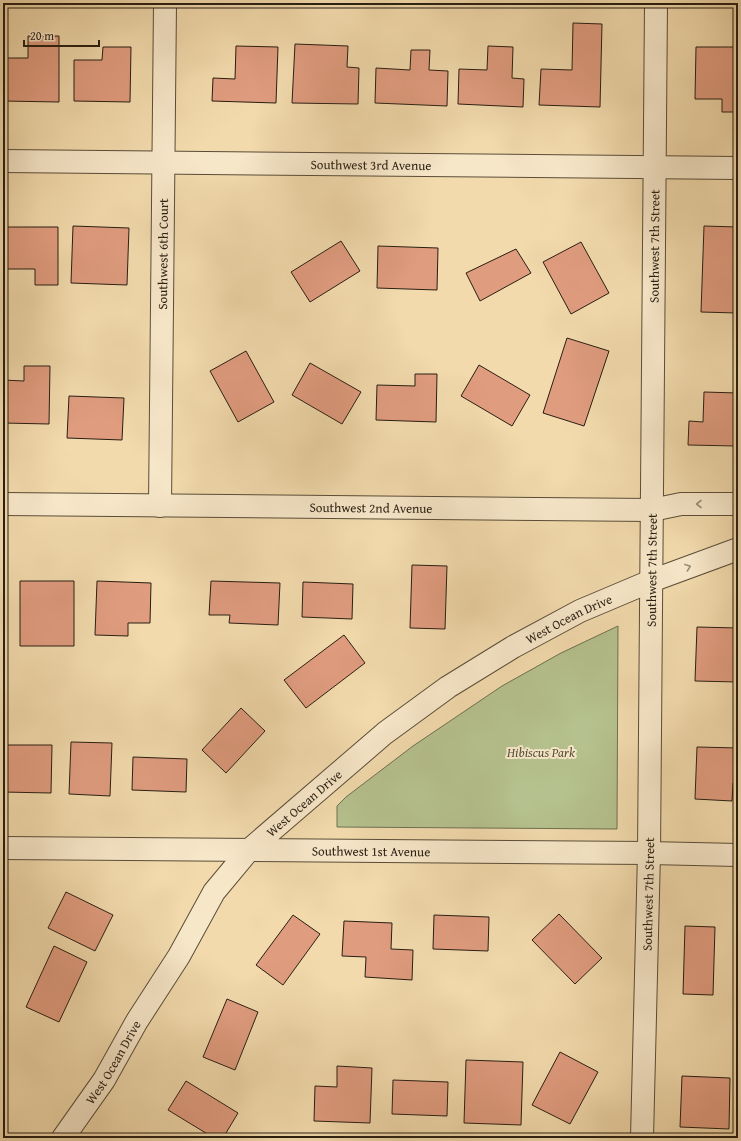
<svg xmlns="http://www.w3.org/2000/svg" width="741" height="1141" viewBox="0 0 741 1141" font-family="'Gentium Book Plus',serif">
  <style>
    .green { fill: #b5c18e; stroke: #6e7050 }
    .building { fill: #e09c7f; stroke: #281e12 }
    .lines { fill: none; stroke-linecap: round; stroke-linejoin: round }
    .minor-casing { stroke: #5a4d38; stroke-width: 24 }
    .minor { stroke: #f7e7c9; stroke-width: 22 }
    .oneway { stroke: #9a8d77 }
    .labels { text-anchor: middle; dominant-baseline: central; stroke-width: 4; stroke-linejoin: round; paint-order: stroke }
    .street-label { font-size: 13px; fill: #281e12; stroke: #f7e7c9 }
    .park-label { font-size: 13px; font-style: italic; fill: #524f37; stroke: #f7e7c9 }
  </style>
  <rect width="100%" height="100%" fill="#f2daac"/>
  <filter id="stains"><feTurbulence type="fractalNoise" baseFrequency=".005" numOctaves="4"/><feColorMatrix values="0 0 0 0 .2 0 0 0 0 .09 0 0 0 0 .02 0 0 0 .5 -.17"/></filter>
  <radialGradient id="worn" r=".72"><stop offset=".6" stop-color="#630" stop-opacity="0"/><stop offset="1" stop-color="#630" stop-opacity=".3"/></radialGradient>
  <path class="green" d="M 618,626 L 617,829 L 337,827 L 337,806 L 346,797 L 413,746 L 502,686 L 561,653 Z"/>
  <path class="building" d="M 573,23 L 602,24 L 600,107 L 539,105 L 541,69 L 572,70 Z
    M 28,36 L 59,36 L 59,102 L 3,101 L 3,58 L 28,58 Z
    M 295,44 L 348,46 L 347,67 L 359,68 L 358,104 L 292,103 Z
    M 236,46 L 278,47 L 276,103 L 212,101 L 213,78 L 235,79 Z
    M 488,46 L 513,47 L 512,78 L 524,79 L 523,107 L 458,104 L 459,69 L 487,70 Z
    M 103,47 L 131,47 L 130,102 L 74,101 L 74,60 L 102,60 Z
    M 696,47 L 738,47 L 738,112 L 722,112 L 722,99 L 695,99 Z
    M 411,50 L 430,50 L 429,70 L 448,71 L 447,106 L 375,103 L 376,68 L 410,70 Z
    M 73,226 L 129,228 L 127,285 L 71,283 Z
    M 704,226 L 738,227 L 737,313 L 701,312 Z
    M 3,227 L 58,227 L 58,285 L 35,285 L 35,269 L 3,269 Z
    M 341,241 L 360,271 L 310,302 L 291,272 Z
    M 581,242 L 609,293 L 571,314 L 543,262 Z
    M 378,246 L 438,248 L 437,290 L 377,288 Z
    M 516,249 L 531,273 L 480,301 L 466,273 Z
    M 567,338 L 609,351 L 584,426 L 543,413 Z
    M 246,351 L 274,402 L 238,422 L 210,371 Z
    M 310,363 L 361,392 L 342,424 L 292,395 Z
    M 479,365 L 530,395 L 512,426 L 461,396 Z
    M 24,366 L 50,366 L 49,424 L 3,423 L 3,380 L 24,381 Z
    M 415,374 L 437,374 L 436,422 L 376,420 L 377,385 L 415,386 Z
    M 704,392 L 738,393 L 736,446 L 688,445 L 689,421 L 703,422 Z
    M 69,396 L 124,398 L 122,440 L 67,438 Z
    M 412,565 L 447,566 L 445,629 L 410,628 Z
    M 20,581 L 74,581 L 74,646 L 20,646 Z
    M 97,581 L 151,583 L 150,623 L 128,623 L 128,636 L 95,635 Z
    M 211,581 L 280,583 L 278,625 L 229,623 L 230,615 L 209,615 Z
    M 303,582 L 353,584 L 352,619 L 302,617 Z
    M 697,627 L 738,628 L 738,682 L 695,681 Z
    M 344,635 L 365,663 L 306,708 L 284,680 Z
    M 241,708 L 265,731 L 226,773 L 202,750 Z
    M 71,742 L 112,743 L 110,796 L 69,794 Z
    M 3,745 L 52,745 L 51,793 L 3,792 Z
    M 697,747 L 738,748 L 738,783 L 733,783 L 732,801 L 695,799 Z
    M 133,757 L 187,759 L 186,792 L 132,790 Z
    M 66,892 L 113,915 L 95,951 L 48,928 Z
    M 559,914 L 602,958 L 575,984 L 532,940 Z
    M 293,915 L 320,934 L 283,985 L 256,965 Z
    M 434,915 L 489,917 L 488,951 L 433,949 Z
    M 344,921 L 392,923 L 391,949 L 413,950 L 412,980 L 365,977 L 366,957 L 342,956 Z
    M 685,926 L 715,927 L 713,995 L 683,994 Z
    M 54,946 L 87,962 L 59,1022 L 26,1007 Z
    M 227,999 L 258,1012 L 235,1070 L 203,1057 Z
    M 560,1052 L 598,1072 L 570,1124 L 532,1105 Z
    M 466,1060 L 523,1062 L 521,1125 L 464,1123 Z
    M 337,1066 L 372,1068 L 370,1123 L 314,1121 L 315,1086 L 337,1087 Z
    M 682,1076 L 730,1078 L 729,1129 L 680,1127 Z
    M 393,1080 L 448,1082 L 447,1116 L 392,1114 Z
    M 186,1081 L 238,1113 L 223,1138 L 214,1138 L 168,1110 Z"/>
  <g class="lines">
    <g class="minor-casing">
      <g id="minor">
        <path id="s1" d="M 3,161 L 738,168"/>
        <path id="s2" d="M 3,504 L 652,510 L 681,504 L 738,504"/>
        <path id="s3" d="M 160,506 L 165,3"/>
        <path id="s4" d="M 3,848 L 649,853 L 738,855"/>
        <path id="s5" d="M 63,1138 L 104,1080 L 137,1021 L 179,956 L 214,892 L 249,850 L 385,733 L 448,687 L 513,647 L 580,611 L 651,581 L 738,549"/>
        <path id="s6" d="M 642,1138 L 649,853 L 656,3"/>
      </g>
    </g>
    <use href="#minor" class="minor"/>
  </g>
  <defs><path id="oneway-chevron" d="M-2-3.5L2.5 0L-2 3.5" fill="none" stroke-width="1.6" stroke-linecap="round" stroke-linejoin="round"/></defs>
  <g class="oneway">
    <use href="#oneway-chevron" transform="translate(699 504) rotate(180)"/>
    <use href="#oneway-chevron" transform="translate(688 567) rotate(-20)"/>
  </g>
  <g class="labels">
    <g class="street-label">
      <text stroke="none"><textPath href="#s1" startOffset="368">Southwest 3rd Avenue</textPath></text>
      <text stroke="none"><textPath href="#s6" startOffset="892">Southwest 7th Street</textPath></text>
      <text stroke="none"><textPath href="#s3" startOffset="252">Southwest 6th Court</textPath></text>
      <text stroke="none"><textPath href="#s2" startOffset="368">Southwest 2nd Avenue</textPath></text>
      <text stroke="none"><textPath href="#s6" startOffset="568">Southwest 7th Street</textPath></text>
      <text stroke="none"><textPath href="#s5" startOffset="740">West Ocean Drive</textPath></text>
      <text stroke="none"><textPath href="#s5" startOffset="416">West Ocean Drive</textPath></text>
      <text stroke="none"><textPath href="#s4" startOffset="368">Southwest 1st Avenue</textPath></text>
      <text stroke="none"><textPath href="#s6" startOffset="244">Southwest 7th Street</textPath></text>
      <text stroke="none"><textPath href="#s5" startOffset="91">West Ocean Drive</textPath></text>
    </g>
    <g class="park-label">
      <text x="541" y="752">Hibiscus Park</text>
    </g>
  </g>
  <rect width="741" height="1141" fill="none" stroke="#f2daac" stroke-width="16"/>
  <rect x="4" y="4" width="733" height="1133" fill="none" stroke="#281e12" stroke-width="2"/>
  <rect x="8" y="8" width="725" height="1125" fill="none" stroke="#281e12"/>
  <path d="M24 40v6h75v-6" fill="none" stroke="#281e12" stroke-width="2"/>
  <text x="30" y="40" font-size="12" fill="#281e12" stroke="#f7e7c9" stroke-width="3" paint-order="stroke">20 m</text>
  <rect width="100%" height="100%" filter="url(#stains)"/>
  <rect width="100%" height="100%" fill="url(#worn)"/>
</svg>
